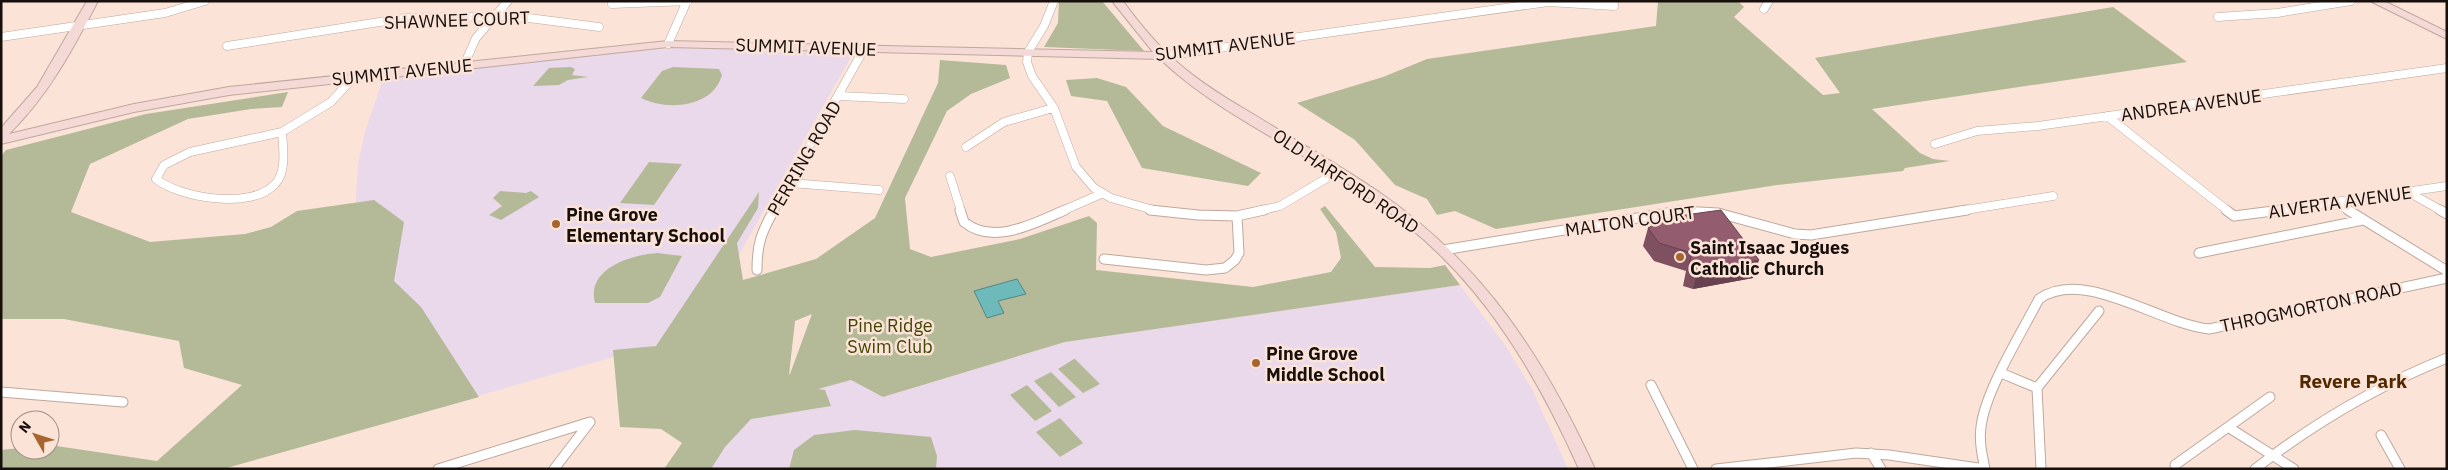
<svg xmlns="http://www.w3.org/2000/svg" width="2448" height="470" viewBox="0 0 2448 470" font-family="'IBM Plex Sans',sans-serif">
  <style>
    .education { fill: #e9d9eb }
    .green { fill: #b4ba98; fill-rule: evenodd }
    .water { fill: #6eb9ba; stroke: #548686 }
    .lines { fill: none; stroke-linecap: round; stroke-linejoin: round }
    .street-far1-casing { stroke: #bea89d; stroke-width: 9 }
    .street-casing { stroke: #bea89d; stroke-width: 11 }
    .secondary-casing { stroke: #bea89d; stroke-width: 2 }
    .street-far1 { stroke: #fff; stroke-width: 8 }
    .street { stroke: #fff; stroke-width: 9 }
    .secondary { fill: #f4d9d6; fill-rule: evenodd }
    .wall { fill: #7f505f }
    .shaded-wall { fill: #68414e }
    .building { fill: #945d6f; stroke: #68414e }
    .poi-dot { fill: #a6652f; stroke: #fce3d8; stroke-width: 2 }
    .labels { text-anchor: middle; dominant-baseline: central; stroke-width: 5; stroke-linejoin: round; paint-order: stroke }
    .street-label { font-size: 18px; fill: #170f0b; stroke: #fce3d8 }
    .poi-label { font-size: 18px; font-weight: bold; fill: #170f0b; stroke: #fce3d8; text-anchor: start }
    .park-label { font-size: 18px; fill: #3f4603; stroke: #fce3d8 }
    .neighbourhood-label { font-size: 19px; font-weight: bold; fill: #522800; stroke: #fce3d8 }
  </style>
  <rect width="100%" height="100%" fill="#fce3d8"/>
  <path class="education" d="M 677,48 L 844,52 L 851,57 L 694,334 L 422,412 L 355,213 L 358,165 L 365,132 L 383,79 L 591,55 Z
    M 1460,285 L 1505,345 L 1532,389 L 1568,469 L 710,469 L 750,407 L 851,380 L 884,397 L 1065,342 Z"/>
  <path class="green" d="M 1059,1 L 1102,1 L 1144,51 L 1044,47 L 1058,23 Z
    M 1658,1 L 1738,1 L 1744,7 L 1734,17 L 1823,95 L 1840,93 L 1815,58 L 2113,7 L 2187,62 L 1872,109 L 1920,153 L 1933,159 L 1950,161 L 1905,168 L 1903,171 L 1777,185 L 1496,229 L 1455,211 L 1437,215 L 1427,199 L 1395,185 L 1355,140 L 1297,103 L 1383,77 L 1427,59 L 1656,26 Z
    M 940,60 L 1006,65 L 1010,78 L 971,94 L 947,111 L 905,198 L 910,249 L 931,257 L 1020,239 L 1089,216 L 1097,223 L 1096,270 L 1253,287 L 1331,272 L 1341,258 L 1336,232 L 1320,209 L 1325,206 L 1375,267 L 1430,268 L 1445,265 L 1460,285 L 1065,342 L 883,397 L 851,380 L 818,389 L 825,390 L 831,406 L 751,419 L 725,447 L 711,469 L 664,469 L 682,443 L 661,429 L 620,427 L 613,350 L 656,346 L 759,192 L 758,208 L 737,243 L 743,280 L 816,259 L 875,218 L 938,83 ZM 812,314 L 790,374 L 789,375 L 795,321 Z
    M 571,67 L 575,69 L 572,75 L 588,77 L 568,80 L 559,85 L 533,86 L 549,68 Z
    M 673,67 L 719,69 L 722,75 C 713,108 666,111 641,98 L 662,71 Z
    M 1097,78 L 1126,87 L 1163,126 L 1261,173 L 1248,186 L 1142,168 L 1107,101 L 1071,96 L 1066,80 Z
    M 288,92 L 282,107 L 251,109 L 188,119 L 90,164 L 71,212 L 150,242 L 245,234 L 271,227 L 297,211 L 374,200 L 404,222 L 394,281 L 421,307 L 479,397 L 223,469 L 1,469 L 1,450 L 20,448 L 20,450 L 50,450 L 50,445 L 157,461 L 242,385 L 184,368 L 179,341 L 64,319 L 1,319 L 1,156 L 6,150 L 146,114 Z
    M 649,162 L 682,164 L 654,205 L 620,203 Z
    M 500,191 L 526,193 L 531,191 L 539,197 L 501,220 L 489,215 L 502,206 L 493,198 Z
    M 657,253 L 682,256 L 660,297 L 648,303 L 595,303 C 586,269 630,255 657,253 Z
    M 1074,359 L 1075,359 L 1100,384 L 1083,393 L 1058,369 Z
    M 1051,372 L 1076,397 L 1059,407 L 1034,381 Z
    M 1027,385 L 1052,411 L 1035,421 L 1010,395 Z
    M 1060,418 L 1083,443 L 1060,457 L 1036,432 Z
    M 855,430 L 931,437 L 937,456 L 936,469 L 789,469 L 794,450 L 814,435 Z"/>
  <path class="water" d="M 1017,279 L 1026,294 L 998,301 L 1004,313 L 987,318 L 974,291 Z"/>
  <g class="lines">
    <g class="street-far1-casing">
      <path id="street-far1" d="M 1054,1 L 1044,26 L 1028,52 L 1027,62 L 1032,76 L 1054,108 L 1076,167 L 1094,188 L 1111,198 L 1157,211
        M 612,4 L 688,1
        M 1764,9 L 1769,1
        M 2218,17 L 2277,13 L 2351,1
        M 1,37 L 165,13 L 205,1
        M 668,44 L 687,1
        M 227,46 L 405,18 L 513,16 L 599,27
        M 1163,56 L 1548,2 L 1614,6 L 1613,1
        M 464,65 L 476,38 L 508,1
        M 839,96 L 904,99
        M 2107,116 L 2228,211
        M 282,132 C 283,148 287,172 275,184 C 252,210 180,198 156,179 L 164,165 L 190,152 Z
        M 282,132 L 331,102 L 354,77
        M 1935,144 L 1977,131 L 2038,126 L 2447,68
        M 966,147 L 1004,122 L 1053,108
        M 950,176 L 961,211
        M 791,183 L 879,190
        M 2410,193 L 2442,211
        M 2335,202 L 2350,211
        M 773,211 L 864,49
        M 1062,211 L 1101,194
        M 1258,211 L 1280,206 L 1337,172
        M 1679,211 L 1682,211
        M 1959,211 L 2053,196
        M 2272,211 L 2447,186"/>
    </g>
    <g class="street-casing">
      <path id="street" d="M 960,210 L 964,222 C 993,246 1035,223 1065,210
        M 1150,210 L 1198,215 L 1237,216
        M 2226,210 L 2234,216 L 2281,210
        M 2348,210 L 2447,271
        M 2440,210 L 2447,214
        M 1443,250 L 1680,211 L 1718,213 L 1795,234 L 1811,235 L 1967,210
        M 2199,253 L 2363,220
        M 1104,259 L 1206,270 L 1225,268 L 1235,260 L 1239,253 L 1237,216 L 1264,210
        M 757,270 C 757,244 761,233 774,210
        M 2001,373 L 2037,388
        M 1651,385 L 1693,469
        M 1,392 L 123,402
        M 2228,427 L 2294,469
        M 2381,435 L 2400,469
        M 1871,453 L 1881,469
        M 2175,465 L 2270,397
        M 438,469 L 590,422
        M 554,469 L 590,422
        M 1716,469 L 1856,453 L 1889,455 L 1985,469
        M 1985,469 C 1982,455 1979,441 1981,427 C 1985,391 2022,332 2039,299 C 2084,267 2159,324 2209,329 L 2447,278
        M 2041,469 L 2037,388 L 2099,311
        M 2255,469 C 2314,423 2377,386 2447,358"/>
    </g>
    <g class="secondary-casing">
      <path id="secondary" d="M 87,1 L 98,1 C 73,49 48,96 9,134 L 134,104 L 229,87 L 668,41 L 1153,52 L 1112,1 L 1123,1 C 1139,23 1157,45 1178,63 C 1201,83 1227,99 1253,114 C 1295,140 1338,164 1379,192 C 1483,264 1543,356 1595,469 L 1579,469 C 1537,376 1486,288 1405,224 C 1379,204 1352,186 1324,169 C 1269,134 1207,104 1160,59 L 668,47 L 229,95 L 134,112 L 1,144 L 1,128 L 37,87 Z
        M 2370,1 L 2384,1 L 2447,32 L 2447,39 Z"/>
    </g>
    <use href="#street-far1" class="street-far1"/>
    <use href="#street" class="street"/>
    <use href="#secondary" class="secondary"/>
  </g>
  <path class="wall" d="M 1671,220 L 1753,278 L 1693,289 L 1683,286 L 1686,271 L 1654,261 L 1643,246 L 1648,228 Z"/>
  <path class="shaded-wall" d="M 1759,260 L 1753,278 L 1693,289 L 1698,270 Z"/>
  <path class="building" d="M 1721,210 L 1759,260 L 1698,270 L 1688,268 L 1692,253 L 1659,243 L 1648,228 L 1664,219 L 1671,220 L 1673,213 L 1685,215 Z"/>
  <g class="poi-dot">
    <circle cx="556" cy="224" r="5"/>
    <circle cx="1680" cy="257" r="5"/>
    <circle cx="1256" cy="363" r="5"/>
  </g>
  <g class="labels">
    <g class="street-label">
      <text transform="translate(457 20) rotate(-2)">SHAWNEE COURT</text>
      <text transform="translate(1225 46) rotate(-7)">SUMMIT AVENUE</text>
      <text transform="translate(806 47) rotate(2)">SUMMIT AVENUE</text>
      <text transform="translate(402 72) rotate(-6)">SUMMIT AVENUE</text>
      <text transform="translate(2191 105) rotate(-8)">ANDREA AVENUE</text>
      <text transform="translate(804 158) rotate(-60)">PERRING ROAD</text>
      <text transform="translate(1346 181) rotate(34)">OLD HARFORD ROAD</text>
      <text transform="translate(2340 202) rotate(-8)">ALVERTA AVENUE</text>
      <text transform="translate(1630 221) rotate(-8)">MALTON COURT</text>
      <text transform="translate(2311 307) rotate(-12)">THROGMORTON ROAD</text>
    </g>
    <g class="poi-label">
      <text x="566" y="214">Pine Grove<tspan x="566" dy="21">Elementary School</tspan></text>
      <text x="1690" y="247">Saint Isaac Jogues<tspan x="1690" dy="21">Catholic Church</tspan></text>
      <text x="1266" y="353">Pine Grove<tspan x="1266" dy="21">Middle School</tspan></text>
    </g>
    <g class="park-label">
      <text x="890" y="325">Pine Ridge<tspan x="890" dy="21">Swim Club</tspan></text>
    </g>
    <g class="neighbourhood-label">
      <text x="2353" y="381">Revere Park</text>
    </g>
  </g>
  <rect width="2448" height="470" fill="none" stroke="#170f0b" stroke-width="5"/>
  <g transform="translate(35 435) rotate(309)"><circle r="24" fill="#fce3d8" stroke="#a08e86"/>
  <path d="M0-4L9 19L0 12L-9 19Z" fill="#a6652f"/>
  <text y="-8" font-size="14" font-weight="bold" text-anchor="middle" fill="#170f0b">N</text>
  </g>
</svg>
